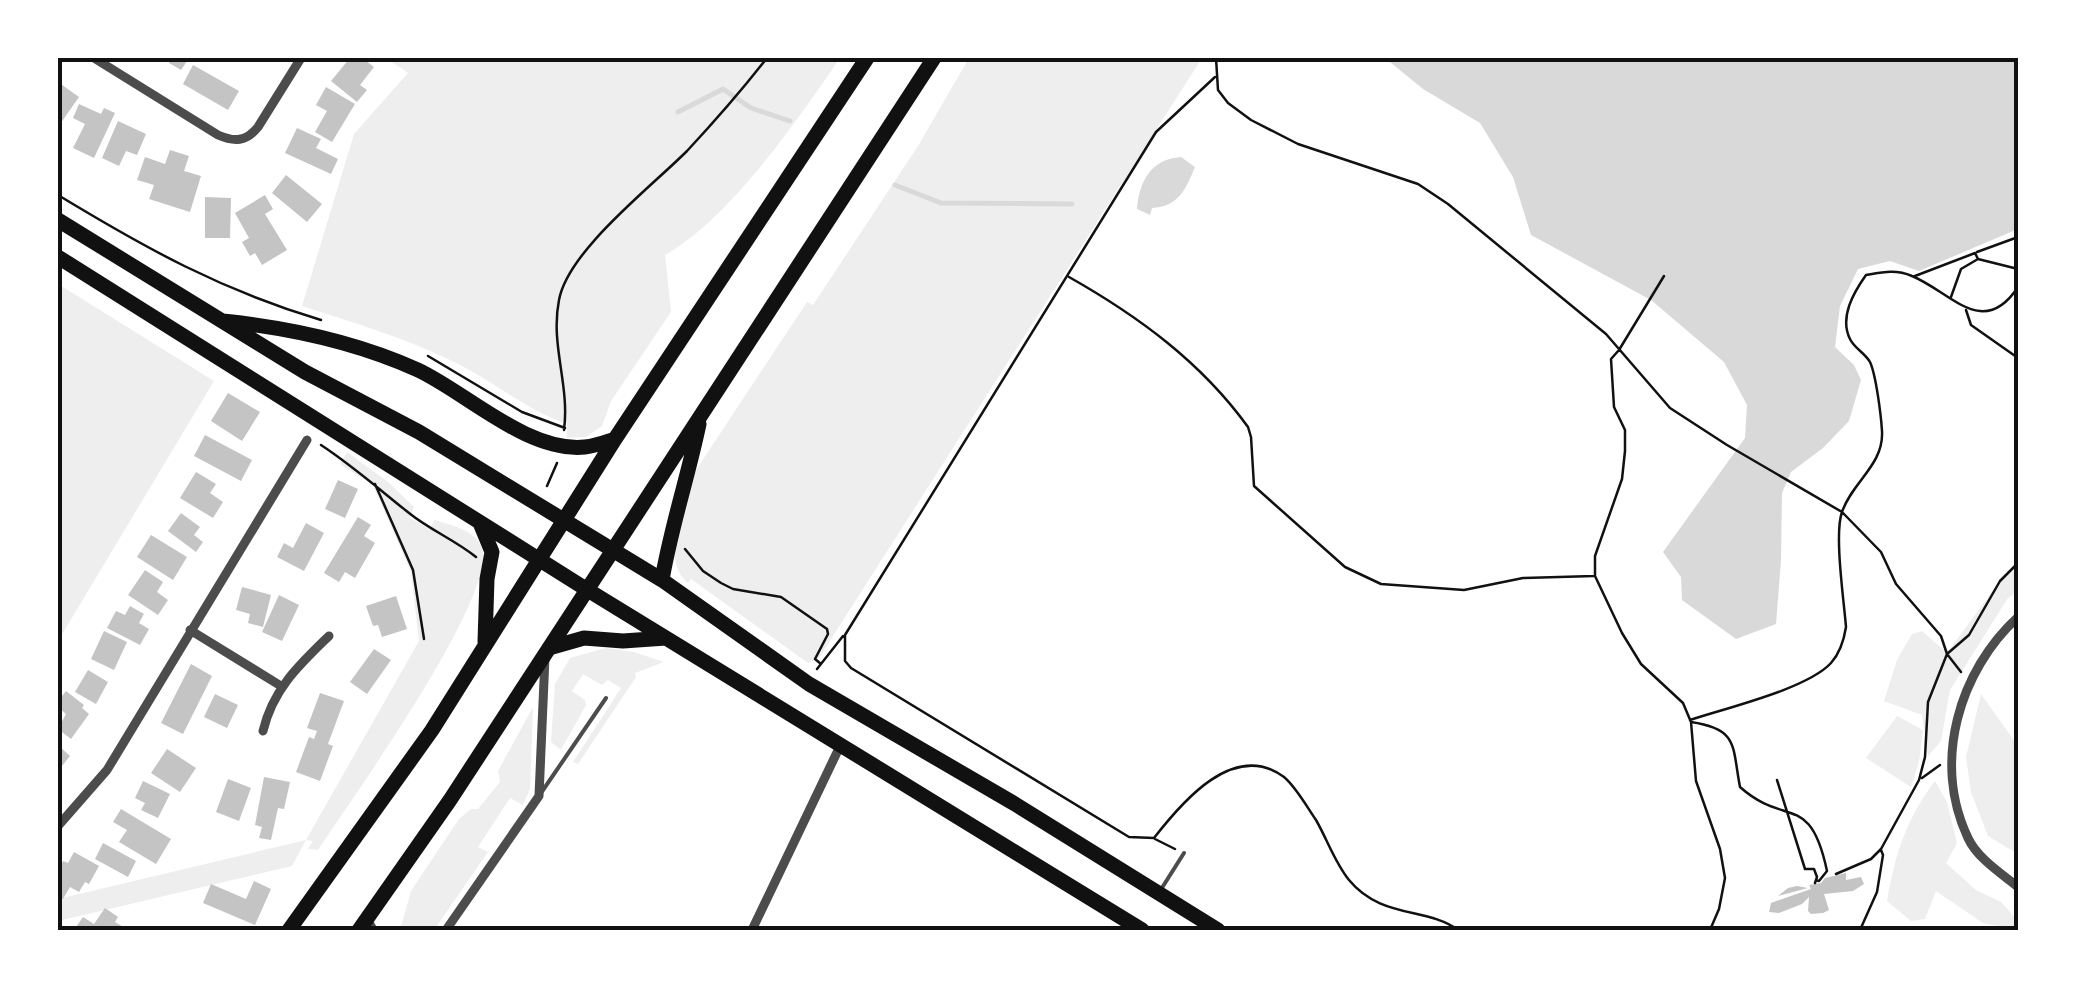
<svg xmlns="http://www.w3.org/2000/svg" width="2076" height="988" viewBox="0 0 2076 988" font-family="Helvetica,sans-serif">
  <style>
    .green { fill: #eee }
    .water { fill: #d9d9d9 }
    .lines { fill: none; stroke-linecap: round; stroke-linejoin: round }
    .stream { stroke: #d9d9d9; stroke-width: 5 }
    .building { fill: #c4c4c4 }
    .path { stroke: #111; stroke-width: 2.5 }
    .service { stroke: #4c4c4c; stroke-width: 4 }
    .minor { stroke: #4c4c4c; stroke-width: 9 }
    .trunk { stroke: #111; stroke-width: 15 }
    .neatline { fill: none; stroke: #111; stroke-width: 4 }
  </style>
  <rect width="100%" height="100%" fill="#fff"/>
  <path class="green" d="M 386,58 L 424,60 L 429,58 L 840,58 C 798,119 730,219 665,255 L 671,312 L 611,401 L 602,426 L 586,437 L 567,438 L 567,424 C 524,409 491,379 450,360 C 402,337 352,322 302,306 L 354,134 L 408,73 Z
    M 969,58 L 1202,58 L 819,658 L 808,663 L 691,579 L 688,583 C 658,558 685,501 696,470 L 807,302 L 813,305 L 918,146 Z
    M 58,284 L 214,381 L 58,641 Z
    M 347,452 L 388,482 L 414,507 L 410,518 L 429,529 L 435,520 C 451,525 474,530 481,546 C 502,591 348,804 318,850 L 308,849 L 313,841 L 306,840 L 292,866 L 58,921 L 58,899 L 306,840 L 419,641 L 411,572 L 373,485 L 340,464 Z
    M 2018,568 L 2018,591 L 2008,598 L 1950,690 L 1941,741 L 1928,756 L 1922,715 L 1884,701 L 1897,660 L 1912,634 L 1922,631 L 1947,653 L 2000,581 Z
    M 606,648 L 634,652 L 664,662 L 635,673 L 636,677 L 578,764 L 573,762 L 621,688 L 608,680 L 602,685 L 583,674 L 572,691 L 585,700 L 586,705 L 561,750 L 551,742 L 555,684 L 570,658 Z
    M 1981,694 L 2018,746 L 2018,854 L 1988,836 L 1971,792 L 1966,757 Z
    M 533,707 L 530,789 L 523,805 L 510,798 L 478,847 L 488,852 L 434,930 L 400,930 L 411,891 L 459,819 L 471,809 L 478,809 L 500,782 L 498,771 Z
    M 1897,716 L 1923,730 L 1919,762 L 1911,787 L 1866,758 Z
    M 1935,781 L 1947,802 L 1957,843 L 1946,863 L 1976,890 L 2001,902 L 2018,921 L 2018,930 L 1983,923 L 1936,891 L 1925,919 L 1911,921 L 1887,901 C 1895,855 1906,819 1935,781 Z"/>
  <path class="water" d="M 1385,58 L 2018,58 L 2018,229 L 1919,271 L 1890,261 L 1858,269 L 1840,306 L 1835,347 L 1854,365 L 1861,380 L 1849,421 L 1823,448 L 1791,472 L 1782,493 L 1781,560 L 1776,624 L 1736,639 L 1682,600 L 1681,577 L 1663,552 L 1745,438 L 1747,405 L 1724,362 L 1651,300 L 1531,235 L 1513,177 L 1480,123 L 1423,89 Z
    M 1181,157 L 1195,167 C 1186,189 1178,207 1152,208 L 1150,215 L 1137,209 C 1139,183 1150,159 1181,157 Z"/>
  <g class="lines">
    <path class="stream" d="M 678,112 L 723,89 L 751,108 L 790,121
      M 895,185 L 941,203 L 1072,204"/>
  </g>
  <path class="building" d="M 172,58 L 189,58 L 181,70 L 169,63 Z
    M 350,58 L 362,58 L 374,67 L 360,85 L 367,90 L 357,102 L 331,81 Z
    M 193,65 L 239,91 L 228,110 L 183,84 Z
    M 58,82 L 79,97 L 58,127 Z
    M 326,87 L 355,104 L 332,142 L 315,132 L 327,111 L 316,105 Z
    M 79,104 L 101,114 L 104,108 L 115,113 L 94,158 L 73,148 L 85,124 L 73,118 Z
    M 118,121 L 146,134 L 137,155 L 126,151 L 119,166 L 102,158 Z
    M 297,128 L 321,139 L 316,148 L 338,159 L 331,174 L 285,153 Z
    M 170,150 L 189,156 L 184,171 L 201,176 L 190,212 L 149,199 L 154,185 L 137,180 L 145,157 L 165,164 Z
    M 286,175 L 322,204 L 307,222 L 272,193 Z
    M 265,195 L 273,209 L 265,214 L 287,250 L 262,265 L 255,253 L 250,256 L 242,242 L 249,238 L 235,213 Z
    M 205,197 L 231,198 L 230,238 L 205,238 Z
    M 228,393 L 260,412 L 242,441 L 211,421 Z
    M 205,435 L 252,460 L 241,481 L 194,456 Z
    M 196,472 L 216,484 L 210,493 L 223,502 L 213,518 L 180,498 Z
    M 338,480 L 358,489 L 345,518 L 325,509 Z
    M 181,513 L 200,527 L 194,535 L 203,542 L 196,552 L 168,531 Z
    M 358,517 L 371,525 L 364,536 L 375,543 L 355,578 L 345,572 L 339,582 L 324,573 Z
    M 306,523 L 324,533 L 304,571 L 277,557 L 284,543 L 293,548 Z
    M 151,535 L 187,557 L 173,580 L 137,557 Z
    M 145,570 L 163,582 L 157,592 L 168,600 L 158,615 L 128,595 Z
    M 242,587 L 271,595 L 263,627 L 248,623 L 250,614 L 236,610 Z
    M 279,595 L 299,605 L 282,641 L 262,632 Z
    M 396,596 L 407,629 L 382,637 L 378,625 L 373,626 L 366,606 Z
    M 130,606 L 144,614 L 139,623 L 149,629 L 140,645 L 107,628 L 116,611 L 125,615 Z
    M 104,631 L 127,642 L 114,670 L 91,659 Z
    M 374,649 L 391,660 L 367,694 L 350,682 Z
    M 191,664 L 212,676 L 183,734 L 161,723 Z
    M 88,670 L 108,682 L 96,704 L 75,692 Z
    M 66,691 L 84,705 L 82,708 L 89,714 L 71,739 L 58,729 L 66,714 L 58,707 L 58,701 Z
    M 320,693 L 344,701 L 328,744 L 333,746 L 320,781 L 296,772 L 309,737 L 314,739 L 317,731 L 307,728 Z
    M 215,694 L 238,705 L 227,728 L 204,717 Z
    M 58,745 L 70,756 L 58,771 Z
    M 167,749 L 196,768 L 180,792 L 151,773 Z
    M 264,777 L 290,782 L 284,809 L 278,808 L 271,840 L 259,838 L 262,827 L 255,825 Z
    M 228,779 L 251,788 L 239,821 L 216,812 Z
    M 143,781 L 170,794 L 158,818 L 141,810 L 145,803 L 135,798 Z
    M 121,809 L 171,839 L 156,864 L 119,842 L 127,830 L 113,822 Z
    M 103,843 L 136,861 L 128,877 L 95,859 Z
    M 74,852 L 99,866 L 89,884 L 85,882 L 79,892 L 70,887 L 63,899 L 58,896 L 58,872 L 63,861 L 68,863 Z
    M 1846,873 L 1846,880 L 1861,877 L 1864,884 L 1853,891 L 1824,894 L 1829,910 L 1823,913 L 1811,914 L 1808,911 L 1809,897 L 1802,904 L 1779,913 L 1769,912 L 1771,903 L 1811,889 L 1809,885 L 1821,883 L 1825,878 Z
    M 254,881 L 271,889 L 255,925 L 203,903 L 211,884 L 246,899 Z
    M 1797,886 L 1808,888 L 1778,896 L 1788,888 Z
    M 105,908 L 118,917 L 115,922 L 128,930 L 74,930 L 83,917 L 94,924 Z"/>
  <g class="lines">
    <path class="path" d="M 1216,58 L 1218,90 L 1228,103 L 1251,120 L 1298,144 L 1418,184 L 1448,204 L 1606,334 L 1670,408 L 1727,445 L 1842,512 L 1881,552 L 1896,584 L 1941,636 L 1947,654 L 1961,672
      M 1215,77 L 1156,132 L 845,635 L 845,661 L 851,668 L 1129,837 L 1154,838 C 1182,802 1234,740 1284,777 C 1296,787 1307,807 1316,820 C 1327,839 1335,863 1349,880 C 1381,919 1427,907 1458,930
      M 58,195 C 147,249 221,290 321,320
      M 1977,252 L 2018,237
      M 1664,276 L 1619,350 L 1611,359 L 1614,407 L 1625,430 L 1625,451 L 1622,479 L 1595,556 L 1595,576 L 1622,633 L 1641,664 L 1683,703 L 1691,722 L 1696,781 L 1720,849 L 1725,878 L 1719,909 L 1710,930
      M 1915,276 L 1975,253 L 1978,259
      M 1069,277 C 1138,316 1201,362 1248,427 L 1251,437 L 1254,486 L 1345,567 L 1381,584 L 1464,590 L 1523,578 L 1594,576
      M 1951,297 L 1961,269 L 1978,259 L 2018,269
      M 1966,310 L 1971,325 L 2018,358
      M 428,356 L 522,412 L 565,428
      M 564,430 C 570,385 550,345 559,300 C 568,251 650,188 687,151 C 715,121 742,90 767,58
      M 321,445 C 353,466 380,490 409,513 C 430,530 455,540 476,557
      M 375,484 L 413,570 L 424,639
      M 547,486 L 557,463
      M 685,549 L 703,571 L 721,583 L 733,589 L 781,597 L 827,629 L 828,634 L 815,659 L 821,664
      M 817,669 L 843,636
      M 1690,720 C 1726,708 1807,689 1831,663 C 1840,653 1844,640 1846,627 C 1844,601 1834,534 1842,512 C 1852,482 1884,465 1882,431 C 1881,415 1876,375 1870,362 C 1865,353 1854,348 1850,339 C 1839,317 1854,292 1866,275 C 1883,272 1896,269 1912,276 C 1951,292 1983,340 2018,287
      M 1691,722 C 1739,729 1732,746 1740,787 C 1786,828 1810,791 1827,871 L 1819,881 L 1816,880
      M 1922,778 L 1940,765
      M 1777,780 L 1805,869 L 1814,869 L 1817,877 L 1815,883
      M 1155,839 L 1175,849
      M 1836,874 L 1871,859 L 1881,849 L 1919,780 L 1925,757 L 1928,702 L 1947,654 L 1969,635 L 2000,581 L 2018,563
      M 1860,930 L 1877,892 L 1883,855 L 1881,850"/>
    <path class="service" d="M 541,793 L 606,698
      M 1160,891 L 1184,853
      M 371,921 L 376,930"/>
    <path class="minor" d="M 94,58 L 218,135 C 234,142 246,142 258,127 L 301,58
      M 2018,617 C 1959,671 1932,762 1968,838 C 1977,858 2002,874 2018,887
      M 190,630 L 281,686
      M 263,731 C 273,689 299,665 329,636
      M 58,826 L 107,770 L 307,440
      M 446,930 L 539,796 L 545,657
      M 752,930 L 841,744"/>
    <path class="trunk" d="M 58,220 L 305,372 L 419,432 L 662,580 L 809,684 L 1015,804 L 1218,930
      M 58,257 L 586,589 L 1142,930
      M 223,321 C 291,328 356,342 418,370 C 467,393 528,453 585,447 C 595,446 606,442 615,439
      M 480,523 L 492,552 L 487,579 L 485,642
      M 662,580 C 671,527 688,477 699,424
      M 549,648 L 584,638 L 623,641 L 666,638
      M 289,930 L 432,730 L 615,439 L 867,58
      M 359,930 L 450,800 L 934,58"/>
  </g>
  <rect width="2076" height="988" fill="none" stroke="#ffffff" stroke-width="120"/>
  <rect x="60" y="60" width="1956" height="868" class="neatline"/>
</svg>
